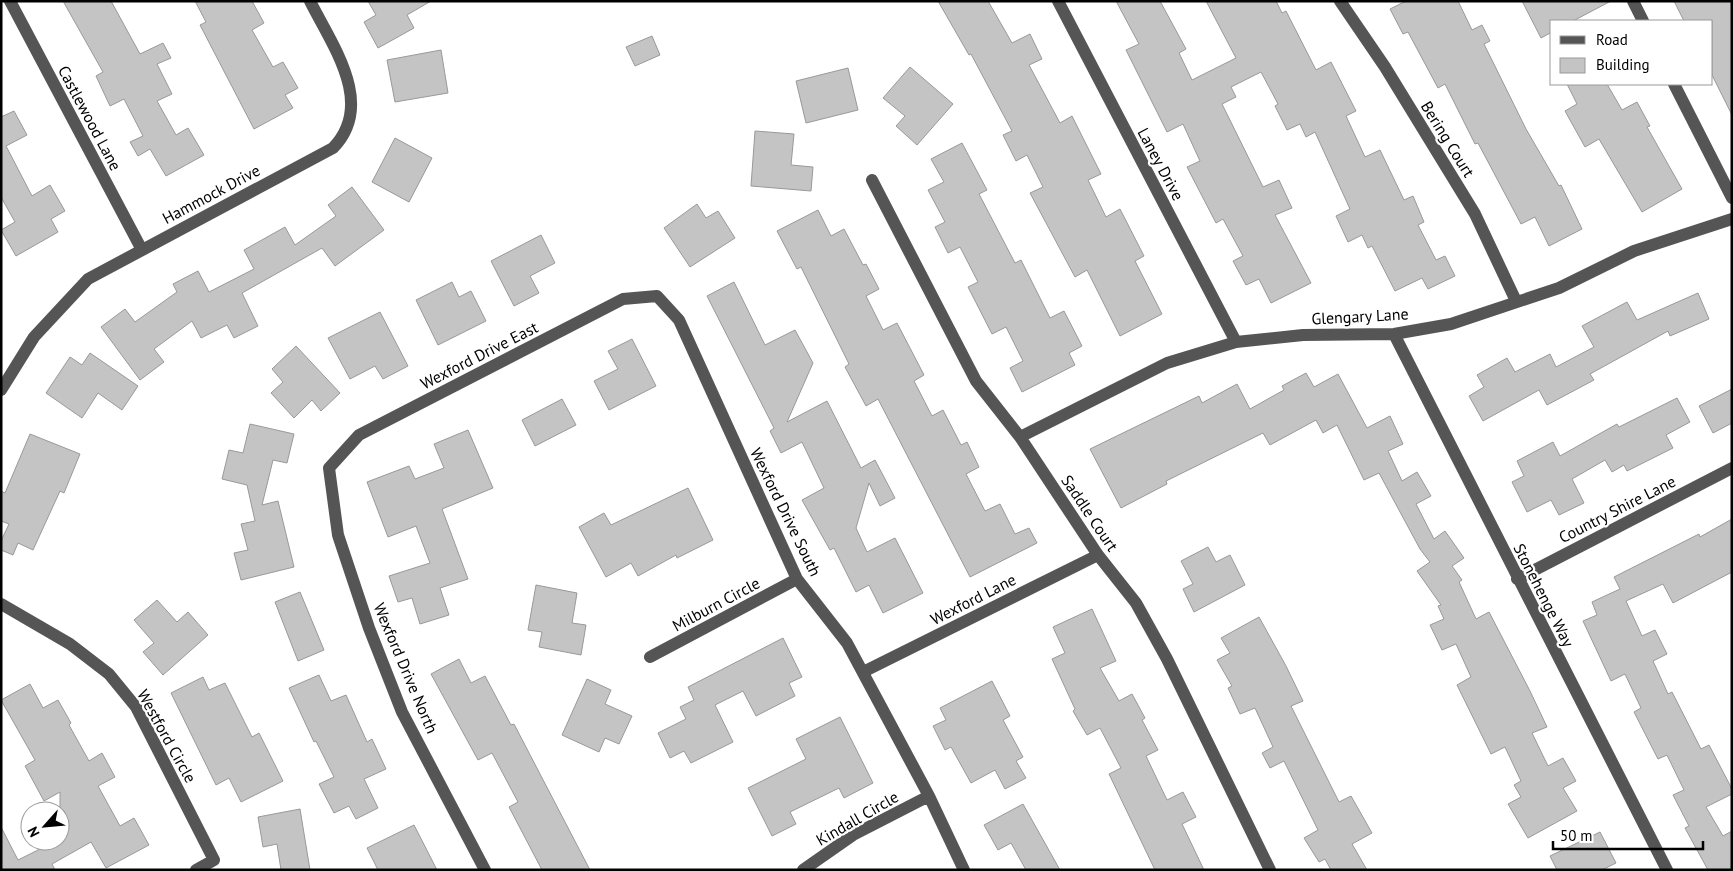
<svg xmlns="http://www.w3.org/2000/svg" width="1733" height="871" viewBox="0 0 1733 871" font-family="'PT Sans',sans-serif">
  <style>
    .building { fill: #c4c4c4; stroke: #999 }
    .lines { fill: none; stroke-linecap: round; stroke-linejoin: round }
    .minor { stroke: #555; stroke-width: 12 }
    .labels { text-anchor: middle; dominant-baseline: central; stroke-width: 4.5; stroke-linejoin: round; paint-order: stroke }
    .street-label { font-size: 16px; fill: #000; stroke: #fff }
  </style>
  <rect width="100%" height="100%" fill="#fff"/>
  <path class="building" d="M 63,1 L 111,1 L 140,54 L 163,43 L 171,58 L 157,64 L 172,94 L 157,101 L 176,135 L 188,128 L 204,155 L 166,176 L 150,149 L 138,156 L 130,142 L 143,136 L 124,99 L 110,106 L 96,76 L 103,72 Z
    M 195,1 L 252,1 L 264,23 L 252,30 L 273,67 L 283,62 L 298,88 L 285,95 L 293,108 L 254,129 L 200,25 L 206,22 Z
    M 368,1 L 431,1 L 407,15 L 414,28 L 378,48 L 364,22 L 376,15 Z
    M 938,1 L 988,1 L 1012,43 L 1030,34 L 1042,59 L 1029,65 L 1060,123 L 1072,116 L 1101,174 L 1088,180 L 1106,217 L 1120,209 L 1144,256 L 1135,261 L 1162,314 L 1120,336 L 1087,270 L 1075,277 L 1030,193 L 1043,187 L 1027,155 L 1016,161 L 1003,135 L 1012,131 L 971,54 L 969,55 Z
    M 1116,1 L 1160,1 L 1186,49 L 1179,53 L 1192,80 L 1236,58 L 1206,1 L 1276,1 L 1282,13 L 1286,11 L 1316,70 L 1331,62 L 1356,111 L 1346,116 L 1365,157 L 1380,150 L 1404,200 L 1413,196 L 1424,222 L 1418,225 L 1436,260 L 1445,256 L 1455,276 L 1428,289 L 1422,278 L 1395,291 L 1372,246 L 1368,248 L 1362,235 L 1348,242 L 1336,216 L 1350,209 L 1315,132 L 1306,137 L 1300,124 L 1287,130 L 1275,106 L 1278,104 L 1261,72 L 1231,87 L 1236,97 L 1222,104 L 1263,187 L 1279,180 L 1292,208 L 1275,215 L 1311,283 L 1271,303 L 1259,279 L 1246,285 L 1233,261 L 1243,256 L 1223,219 L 1216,223 L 1187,167 L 1200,161 L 1183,124 L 1167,132 L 1126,50 L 1139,44 Z
    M 1406,1 L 1458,1 L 1472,30 L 1482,25 L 1490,41 L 1484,44 L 1526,129 L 1559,186 L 1561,185 L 1582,229 L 1549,246 L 1535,217 L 1521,224 L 1478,143 L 1475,144 L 1445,84 L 1438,88 L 1408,32 L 1403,34 L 1390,9 Z
    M 1522,1 L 1611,1 L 1573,21 L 1552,21 L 1552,32 L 1541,38 Z
    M 1674,1 L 1732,1 L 1732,115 L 1712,75 L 1712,21 L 1684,21 Z
    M 652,36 L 660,55 L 635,66 L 626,47 Z
    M 441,50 L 448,93 L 395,102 L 387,60 Z
    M 910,67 L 953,104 L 917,145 L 896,126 L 905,116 L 883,98 Z
    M 848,68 L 858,110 L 806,123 L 796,81 Z
    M 1567,84 L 1607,84 L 1622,110 L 1637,102 L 1650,126 L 1647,127 L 1682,189 L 1642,212 L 1599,139 L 1585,147 L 1565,111 L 1577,104 Z
    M 14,111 L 27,135 L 6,146 L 32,196 L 50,185 L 65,211 L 51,219 L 58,232 L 16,256 L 1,230 L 15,222 L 1,197 L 1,117 Z
    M 755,131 L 794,134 L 791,165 L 813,167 L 811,191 L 751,186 Z
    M 395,138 L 432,158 L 409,202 L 372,182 Z
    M 962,143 L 987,190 L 979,194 L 1015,263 L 1021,260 L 1050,318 L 1064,311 L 1082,346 L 1069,353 L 1075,365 L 1022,392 L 1010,368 L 1023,361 L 1006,327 L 992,334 L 968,287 L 978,282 L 960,247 L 948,253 L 935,227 L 945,222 L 928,190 L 944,182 L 931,159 Z
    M 352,187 L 384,230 L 335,266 L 322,248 L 242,293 L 258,326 L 234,338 L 227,325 L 201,338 L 192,321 L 154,349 L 164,362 L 140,380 L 101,327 L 125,309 L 135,322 L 177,292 L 173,284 L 198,271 L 209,292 L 254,269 L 244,250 L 285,227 L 295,245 L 336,216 L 328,205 Z
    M 697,204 L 706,218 L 718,211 L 735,238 L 690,267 L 664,228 Z
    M 818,210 L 831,236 L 844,229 L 863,265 L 866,264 L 879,289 L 866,296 L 883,330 L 897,323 L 924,375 L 914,381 L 932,416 L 943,410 L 961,445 L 967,442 L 979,467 L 966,474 L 985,511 L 1000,504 L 1015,534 L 1029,528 L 1037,543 L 970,577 L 878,399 L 866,406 L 845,367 L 849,364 L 801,267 L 797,269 L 777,231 Z
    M 541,235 L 555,263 L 530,276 L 539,293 L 514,306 L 491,261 Z
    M 452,282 L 459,297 L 471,291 L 486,321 L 438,345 L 416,300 Z
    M 734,282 L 765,345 L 795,330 L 813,363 L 787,422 L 827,401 L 861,468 L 875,460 L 895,498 L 880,506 L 869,483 L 856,528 L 867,552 L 895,538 L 923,593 L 883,613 L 869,585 L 856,592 L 834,548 L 830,550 L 802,500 L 824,488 L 802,442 L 781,453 L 770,431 L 774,428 L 707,296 Z
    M 1698,293 L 1709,319 L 1670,336 L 1668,331 L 1590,374 L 1594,380 L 1547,405 L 1539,390 L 1483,421 L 1469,396 L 1484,387 L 1477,375 L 1507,358 L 1515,372 L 1550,354 L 1556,367 L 1594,347 L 1582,326 L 1627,302 L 1637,320 Z
    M 380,312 L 408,366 L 383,379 L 375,366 L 350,379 L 328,338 Z
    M 632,339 L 656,386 L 609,410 L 594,381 L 618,369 L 608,351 Z
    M 296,346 L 340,393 L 321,411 L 312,400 L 294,418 L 271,393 L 283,382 L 272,369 Z
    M 90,353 L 138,386 L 122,410 L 98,393 L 82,418 L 46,393 L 70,357 L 82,365 Z
    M 1306,373 L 1314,387 L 1338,374 L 1367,428 L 1390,416 L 1403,444 L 1388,451 L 1402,481 L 1417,472 L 1431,496 L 1416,504 L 1434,539 L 1445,531 L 1464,558 L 1452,566 L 1462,580 L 1459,582 L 1476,619 L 1489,612 L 1530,691 L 1547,727 L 1532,733 L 1548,766 L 1563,758 L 1576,781 L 1563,788 L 1577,811 L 1528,838 L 1508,804 L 1521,797 L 1514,785 L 1521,781 L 1505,747 L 1491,754 L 1457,685 L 1471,677 L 1456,644 L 1442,650 L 1430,625 L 1444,619 L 1438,606 L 1441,605 L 1417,571 L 1430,562 L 1420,549 L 1379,473 L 1364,480 L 1337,425 L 1323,433 L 1316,420 L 1270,445 L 1263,433 L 1166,481 L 1167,484 L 1121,508 L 1090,449 L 1199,396 L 1202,403 L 1237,384 L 1250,409 L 1284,390 L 1282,386 Z
    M 1732,389 L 1732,423 L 1713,433 L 1699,406 Z
    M 1677,398 L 1690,422 L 1666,435 L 1673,448 L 1627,471 L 1624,465 L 1612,472 L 1605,460 L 1572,479 L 1584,503 L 1559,515 L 1551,500 L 1527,512 L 1512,482 L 1524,476 L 1517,461 L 1553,442 L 1560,456 L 1617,424 L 1619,427 Z
    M 562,399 L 576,425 L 535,446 L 522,420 Z
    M 250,424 L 294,434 L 287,463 L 273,460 L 262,505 L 278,501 L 294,567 L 241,580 L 234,553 L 248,550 L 241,524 L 255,521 L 247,485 L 222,479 L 229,450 L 243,453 Z
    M 468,430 L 493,488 L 442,509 L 468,579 L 440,588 L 449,615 L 420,624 L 412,598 L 398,602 L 389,576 L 430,563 L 416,526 L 388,537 L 367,482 L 409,466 L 415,479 L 444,468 L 434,444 Z
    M 30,434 L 80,454 L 64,493 L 60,491 L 33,550 L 18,543 L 13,555 L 1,550 L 1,541 L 9,524 L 1,521 L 1,491 L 5,493 Z
    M 688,488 L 713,540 L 677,558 L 676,555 L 638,576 L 631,563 L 606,577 L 579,527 L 604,513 L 611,525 Z
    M 1732,519 L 1732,572 L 1673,603 L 1663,584 L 1626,601 L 1642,636 L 1655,630 L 1667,654 L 1653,661 L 1668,694 L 1672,692 L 1701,749 L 1709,745 L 1732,789 L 1732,794 L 1706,807 L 1723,836 L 1732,831 L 1732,870 L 1708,870 L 1685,828 L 1689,826 L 1673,795 L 1684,790 L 1667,755 L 1658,759 L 1634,712 L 1641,708 L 1625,674 L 1611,681 L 1583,621 L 1597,615 L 1592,602 L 1620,589 L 1614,577 L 1699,534 L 1700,537 Z
    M 1208,547 L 1216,562 L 1230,555 L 1245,585 L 1194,612 L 1183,589 L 1193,584 L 1181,561 Z
    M 536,585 L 577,593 L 572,623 L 586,625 L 581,655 L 539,647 L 542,632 L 528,630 Z
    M 300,592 L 324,650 L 298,661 L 275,602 Z
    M 157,600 L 177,622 L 188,612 L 208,635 L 163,675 L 143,652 L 154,643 L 134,620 Z
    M 1092,609 L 1116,661 L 1100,668 L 1119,701 L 1132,694 L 1145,718 L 1142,720 L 1158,750 L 1146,756 L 1167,800 L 1183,792 L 1196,817 L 1182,824 L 1204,870 L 1155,870 L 1109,774 L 1121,768 L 1100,728 L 1087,735 L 1073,711 L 1075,709 L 1052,659 L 1065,653 L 1053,627 Z
    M 1259,617 L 1286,666 L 1303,701 L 1291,706 L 1339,802 L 1351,796 L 1372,833 L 1352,844 L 1367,870 L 1331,870 L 1325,859 L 1319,862 L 1304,838 L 1318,830 L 1284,761 L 1270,768 L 1262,753 L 1273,747 L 1255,708 L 1240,714 L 1228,688 L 1232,686 L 1217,660 L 1230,653 L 1221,638 Z
    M 783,638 L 802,677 L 789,683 L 795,696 L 756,716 L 743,691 L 715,705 L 733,742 L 691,763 L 684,751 L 670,758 L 658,733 L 686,719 L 680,707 L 694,700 L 688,687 Z
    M 459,659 L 471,683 L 485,676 L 511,725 L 514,724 L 590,870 L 542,870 L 509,807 L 518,802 L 492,753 L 478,760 L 431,674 Z
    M 319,675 L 331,701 L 346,695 L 367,742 L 372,739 L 386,769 L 364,779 L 378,808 L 356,819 L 349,806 L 334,813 L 319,784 L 334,777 L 316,741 L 314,742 L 289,688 Z
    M 203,677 L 209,690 L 225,683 L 252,737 L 259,733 L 283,781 L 241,802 L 229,778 L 216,785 L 171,693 Z
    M 587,679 L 611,690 L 605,704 L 632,716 L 619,744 L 605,738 L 599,752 L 562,735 Z
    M 992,681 L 1010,716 L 1003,720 L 1023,757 L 1016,761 L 1026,778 L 1005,789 L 995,770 L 971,783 L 951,747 L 945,750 L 933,726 L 946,720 L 940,708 Z
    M 30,684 L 43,708 L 58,700 L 71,723 L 69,725 L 89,761 L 102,753 L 115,777 L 98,786 L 120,826 L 134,818 L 149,845 L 106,868 L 91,842 L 52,864 L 55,870 L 1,870 L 1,827 L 18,860 L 56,841 L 60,841 L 60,792 L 44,801 L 25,766 L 35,760 L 1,700 Z
    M 840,717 L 873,783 L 844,798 L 839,788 L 790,812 L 796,824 L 772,836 L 748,788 L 806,759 L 796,739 Z
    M 1023,804 L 1060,870 L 1026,870 L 1011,843 L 998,850 L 984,825 Z
    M 300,809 L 310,870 L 281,870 L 277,844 L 263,847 L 258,817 Z
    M 414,825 L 437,870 L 378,870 L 367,848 Z
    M 1600,832 L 1616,863 L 1602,870 L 1557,870 L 1550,856 Z"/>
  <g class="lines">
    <path class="minor" d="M 10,1 L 142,250
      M 1058,1 L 1236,342
      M 1340,1 L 1385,67 L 1475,214 L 1516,301
      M 1633,1 L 1643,21
      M 1674,84 L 1732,198
      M 872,180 L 976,381 L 1020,437 L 1098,555 L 1136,603 L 1167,659 L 1270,870
      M 1394,334 L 1667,870
      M 1,390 L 34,337 L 88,279 L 333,148 C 376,104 332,45 310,1
      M 1020,437 L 1167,363 L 1236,342 L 1303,335 L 1394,334 L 1451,324 L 1559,288 L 1634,251 L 1732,219
      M 1517,579 L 1732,468
      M 1,604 L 70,644 L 109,674 L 136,707 L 214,860 L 196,870
      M 650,657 L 797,579
      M 863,672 L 1098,555
      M 485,870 L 402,712 L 369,628 L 338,535 L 329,468 L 359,435 L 623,299 L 657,296 L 679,320 L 797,579 L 847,643 L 929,796 L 964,870
      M 803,870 L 853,835 L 929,796"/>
  </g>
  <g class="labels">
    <g class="street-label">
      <text transform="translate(90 118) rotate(62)">Castlewood Lane</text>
      <text transform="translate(1448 139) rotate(58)">Bering Court</text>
      <text transform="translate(1161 164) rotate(62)">Laney Drive</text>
      <text transform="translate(211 194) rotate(-28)">Hammock Drive</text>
      <text transform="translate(1360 316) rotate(-3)">Glengary Lane</text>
      <text transform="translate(479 355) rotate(-27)">Wexford Drive East</text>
      <text transform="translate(1617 509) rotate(-27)">Country Shire Lane</text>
      <text transform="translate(786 512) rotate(64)">Wexford Drive South</text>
      <text transform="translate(1090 513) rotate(56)">Saddle Court</text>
      <text transform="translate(1544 595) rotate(63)">Stonehenge Way</text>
      <text transform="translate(973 599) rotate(-27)">Wexford Lane</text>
      <text transform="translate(716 604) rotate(-28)">Milburn Circle</text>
      <text transform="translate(406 668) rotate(67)">Wexford Drive North</text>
      <text transform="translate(167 736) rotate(61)">Westford Circle</text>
      <text transform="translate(857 818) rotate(-30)">Kindall Circle</text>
    </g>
  </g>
  <rect width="1733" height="871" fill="none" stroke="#000000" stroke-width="5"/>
  <rect x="1550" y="20" width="162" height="65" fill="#ffffff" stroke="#999999"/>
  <rect x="1560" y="36" width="25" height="8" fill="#555555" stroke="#999999"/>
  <text x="1596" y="45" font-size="15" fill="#000000">Road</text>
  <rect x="1560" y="58" width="25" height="15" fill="#c4c4c4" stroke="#999999"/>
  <text x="1596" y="70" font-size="15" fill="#000000">Building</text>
  <g transform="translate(45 826) rotate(243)"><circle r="24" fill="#ffffff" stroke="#999999"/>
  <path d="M0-4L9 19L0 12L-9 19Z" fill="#000000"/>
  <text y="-8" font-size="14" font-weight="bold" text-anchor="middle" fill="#000000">N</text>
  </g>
  <path d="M1553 841v8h150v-8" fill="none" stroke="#000000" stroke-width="2.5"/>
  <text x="1560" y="841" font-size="15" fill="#000000" stroke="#ffffff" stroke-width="4" paint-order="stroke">50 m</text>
</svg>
